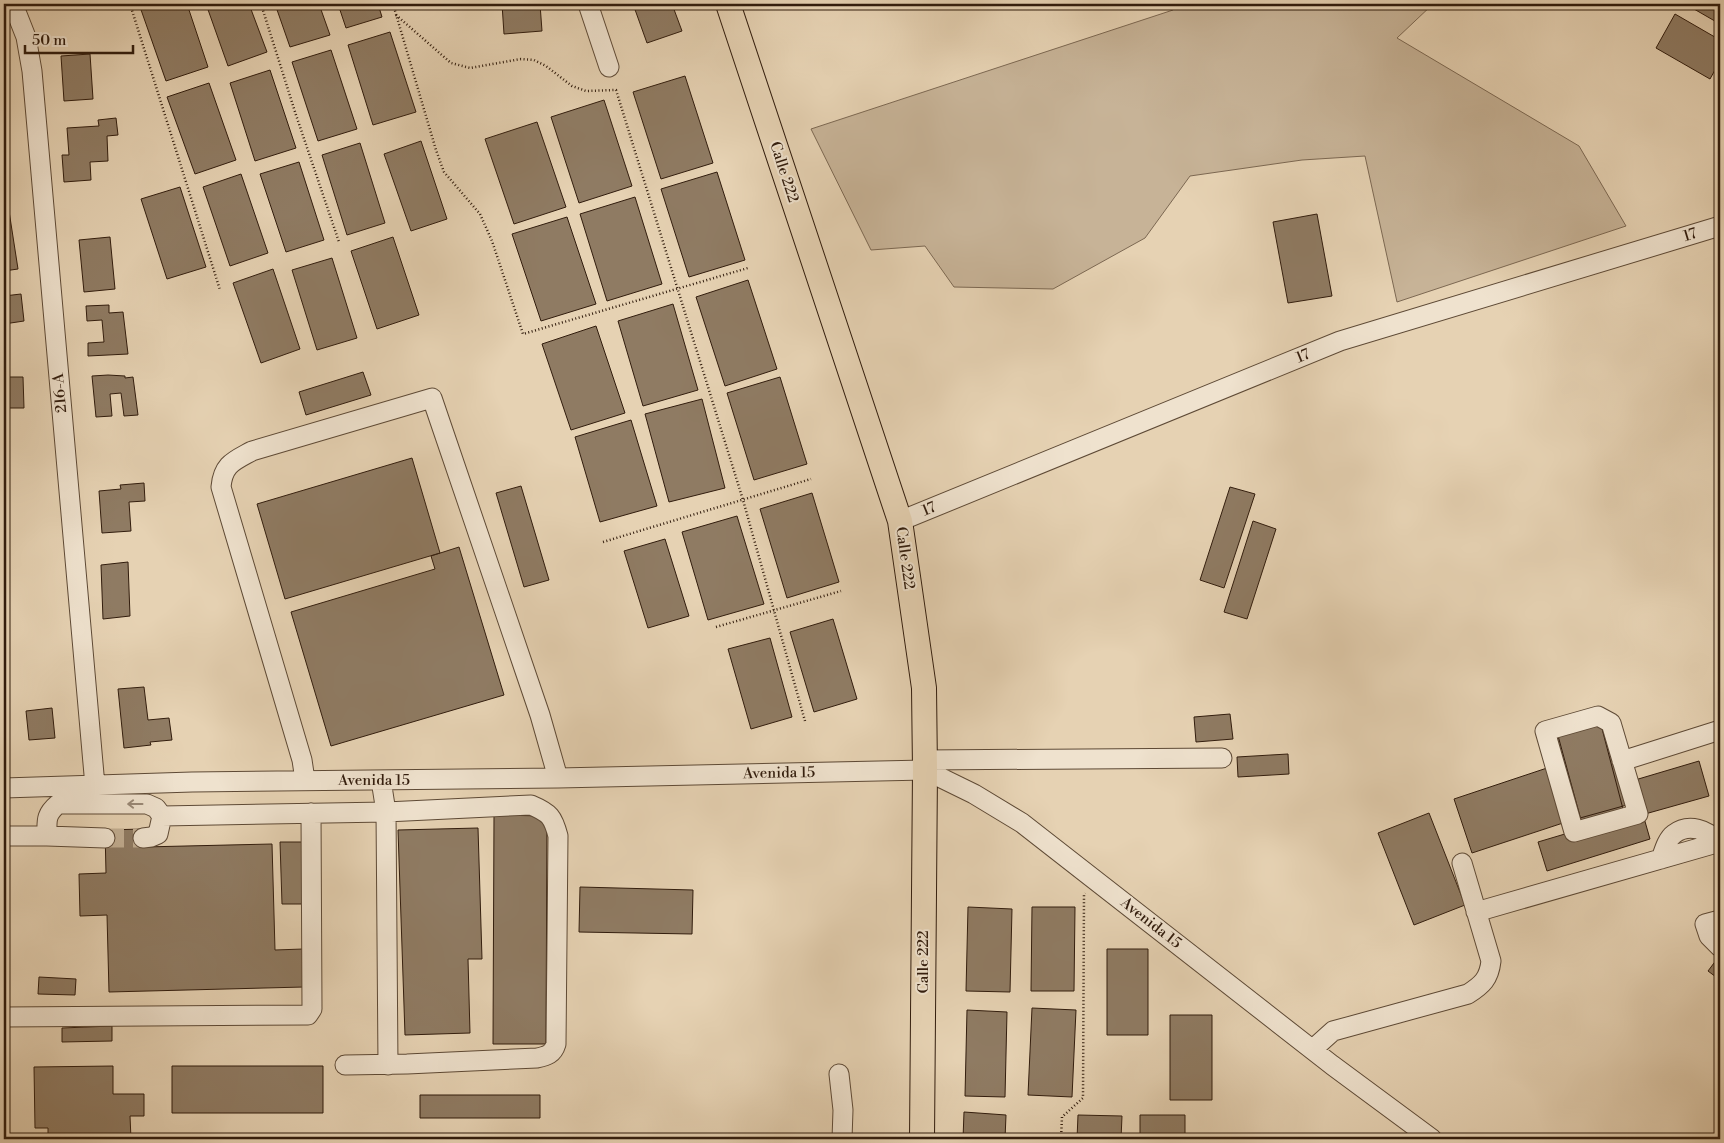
<svg xmlns="http://www.w3.org/2000/svg" width="1724" height="1143" viewBox="0 0 1724 1143" font-family="'Libre Bodoni',serif">
  <style>
    .green { fill: #c7b397; stroke: #7c6852 }
    .building { fill: #8f7b63; stroke: #311c0d }
    .lines { fill: none; stroke-linecap: round; stroke-linejoin: round }
    .minor-tunnel { stroke: #c2ae92; stroke-width: 19; stroke-dasharray: 19 9; stroke-linecap: butt }
    .minor-casing { stroke: #5e4a36; stroke-width: 21 }
    .major-casing { stroke: #311c0d; stroke-width: 26 }
    .path { stroke: #311c0d; stroke-width: 2.5; stroke-dasharray: 1 2.5; stroke-linecap: butt }
    .minor { stroke: #efe2ce; stroke-width: 19 }
    .major { stroke: #e6d2b3; stroke-width: 24 }
    .oneway { stroke: #9a8977 }
    .labels { text-anchor: middle; dominant-baseline: central; stroke-width: 4; stroke-linejoin: round; paint-order: stroke }
    .street-label { font-size: 15px; fill: #311c0d; stroke: #efe2ce }
  </style>
  <rect width="100%" height="100%" fill="#e6d2b3"/>
  <filter id="stains"><feTurbulence type="fractalNoise" baseFrequency=".004" numOctaves="4"/><feColorMatrix values="0 0 0 0 .2 0 0 0 0 .09 0 0 0 0 .02 0 0 0 .5 -.17"/></filter>
  <radialGradient id="worn" r=".72"><stop offset=".6" stop-color="#630" stop-opacity="0"/><stop offset="1" stop-color="#630" stop-opacity=".3"/></radialGradient>
  <path class="green" d="M 1171,4 L 1433,4 L 1397,38 L 1579,146 L 1626,226 L 1397,302 L 1365,156 L 1302,160 L 1190,176 L 1145,238 L 1053,289 L 954,287 L 925,246 L 871,250 L 811,129 L 1173,10 Z"/>
  <path class="building" d="M 139,4 L 187,4 L 208,67 L 166,81 Z
    M 206,4 L 249,4 L 267,52 L 228,66 Z
    M 275,4 L 319,4 L 330,35 L 290,47 Z
    M 338,4 L 378,4 L 382,17 L 346,28 Z
    M 502,4 L 540,4 L 542,31 L 504,34 Z
    M 633,4 L 672,4 L 682,31 L 647,43 Z
    M 1697,4 L 1720,4 L 1720,24 L 1694,9 Z
    M 1675,14 L 1720,40 L 1720,61 L 1710,79 L 1656,48 Z
    M 390,32 L 416,112 L 373,125 L 348,45 Z
    M 331,50 L 357,129 L 318,141 L 292,62 Z
    M 90,54 L 93,99 L 64,101 L 61,56 Z
    M 270,70 L 296,148 L 255,161 L 230,83 Z
    M 685,76 L 713,163 L 661,179 L 633,92 Z
    M 209,83 L 236,160 L 195,174 L 167,97 Z
    M 604,100 L 632,186 L 579,203 L 551,117 Z
    M 116,118 L 118,135 L 107,136 L 108,161 L 90,162 L 91,180 L 64,182 L 62,155 L 69,155 L 67,128 L 99,126 L 98,120 Z
    M 537,122 L 566,207 L 514,224 L 485,139 Z
    M 421,141 L 447,219 L 411,231 L 384,154 Z
    M 360,143 L 385,223 L 347,235 L 322,155 Z
    M 299,162 L 324,240 L 286,252 L 260,174 Z
    M 717,172 L 745,260 L 689,277 L 661,189 Z
    M 241,174 L 268,253 L 230,266 L 203,187 Z
    M 180,187 L 206,267 L 167,279 L 141,199 Z
    M 635,197 L 662,284 L 607,301 L 580,214 Z
    M 4,211 L 9,211 L 18,269 L 4,271 Z
    M 1317,214 L 1332,296 L 1288,303 L 1273,222 Z
    M 567,217 L 596,304 L 541,321 L 512,234 Z
    M 110,237 L 115,289 L 84,292 L 79,240 Z
    M 393,237 L 419,315 L 377,329 L 351,251 Z
    M 332,258 L 357,338 L 317,350 L 292,270 Z
    M 273,269 L 300,349 L 261,363 L 233,283 Z
    M 748,280 L 777,369 L 725,386 L 696,297 Z
    M 21,294 L 24,321 L 4,324 L 4,296 Z
    M 673,304 L 698,390 L 643,406 L 618,321 Z
    M 109,305 L 109,313 L 123,312 L 128,354 L 88,356 L 88,343 L 104,342 L 102,320 L 87,321 L 86,306 Z
    M 596,326 L 625,413 L 571,430 L 542,344 Z
    M 363,372 L 371,395 L 306,415 L 299,392 Z
    M 108,375 L 125,376 L 125,378 L 133,377 L 138,415 L 124,416 L 121,393 L 110,394 L 112,416 L 96,417 L 92,376 Z
    M 4,377 L 23,377 L 24,408 L 4,408 Z
    M 780,377 L 807,464 L 754,480 L 727,393 Z
    M 702,399 L 725,488 L 669,502 L 645,414 Z
    M 631,420 L 657,506 L 600,522 L 575,437 Z
    M 412,458 L 440,553 L 285,599 L 257,504 Z
    M 144,483 L 145,501 L 129,502 L 131,531 L 102,533 L 99,491 L 121,489 L 120,485 Z
    M 521,486 L 549,580 L 524,587 L 496,493 Z
    M 1230,487 L 1255,494 L 1224,588 L 1200,580 Z
    M 812,493 L 839,582 L 787,598 L 760,509 Z
    M 737,516 L 764,604 L 708,620 L 682,532 Z
    M 1253,521 L 1276,529 L 1247,619 L 1224,612 Z
    M 665,539 L 689,616 L 648,628 L 624,551 Z
    M 459,547 L 504,695 L 331,746 L 291,612 L 435,569 L 431,556 Z
    M 128,562 L 130,616 L 103,619 L 101,565 Z
    M 833,619 L 857,699 L 814,712 L 790,632 Z
    M 770,638 L 792,717 L 751,729 L 728,649 Z
    M 144,687 L 148,720 L 169,718 L 172,740 L 150,742 L 151,745 L 124,748 L 118,689 Z
    M 52,708 L 55,738 L 29,740 L 26,711 Z
    M 1230,714 L 1233,739 L 1196,742 L 1194,717 Z
    M 1600,721 L 1623,809 L 1581,820 L 1557,732 Z
    M 1604,722 L 1627,805 L 1580,818 L 1556,735 Z
    M 1288,754 L 1289,774 L 1238,777 L 1237,757 Z
    M 1699,761 L 1709,796 L 1645,814 L 1635,780 Z
    M 1547,768 L 1566,822 L 1472,853 L 1454,799 Z
    M 1642,811 L 1650,839 L 1547,871 L 1538,842 Z
    M 1429,813 L 1465,905 L 1414,925 L 1378,833 Z
    M 494,815 L 547,816 L 546,1044 L 493,1044 Z
    M 478,828 L 482,959 L 468,959 L 470,1033 L 405,1035 L 398,830 Z
    M 143,829 L 143,847 L 272,844 L 275,950 L 303,949 L 304,987 L 109,992 L 107,915 L 80,916 L 79,874 L 106,873 L 105,830 Z
    M 280,842 L 303,842 L 305,904 L 282,904 Z
    M 580,887 L 693,890 L 692,934 L 579,932 Z
    M 968,907 L 1012,909 L 1010,992 L 966,991 Z
    M 1032,907 L 1075,907 L 1074,991 L 1031,991 Z
    M 1107,949 L 1148,949 L 1148,1035 L 1107,1035 Z
    M 1720,955 L 1720,980 L 1708,971 Z
    M 39,977 L 76,979 L 75,995 L 38,994 Z
    M 1032,1008 L 1076,1010 L 1072,1097 L 1028,1095 Z
    M 967,1010 L 1007,1012 L 1005,1097 L 965,1096 Z
    M 1170,1015 L 1212,1015 L 1212,1100 L 1170,1100 Z
    M 112,1026 L 112,1041 L 62,1042 L 62,1028 Z
    M 113,1066 L 113,1094 L 144,1094 L 144,1116 L 130,1116 L 131,1139 L 48,1139 L 48,1128 L 35,1128 L 34,1067 Z
    M 172,1066 L 323,1066 L 323,1113 L 172,1113 Z
    M 420,1095 L 540,1095 L 540,1118 L 420,1118 Z
    M 964,1112 L 1006,1115 L 1005,1139 L 963,1139 Z
    M 1078,1115 L 1122,1116 L 1121,1139 L 1077,1139 Z
    M 1140,1115 L 1185,1115 L 1185,1139 L 1140,1139 Z"/>
  <g class="lines">
    <path class="minor-tunnel" d="M 105,838 L 143,838"/>
    <g class="minor-casing">
      <path id="minor" d="M 13,4 L 26,37 L 32,71 L 95,786
        M 588,4 L 609,67
        M 900,521 L 1340,341 L 1720,226
        M 1598,716 L 1611,723 L 1638,814 L 1574,832 L 1545,731 Z
        M 925,760 L 1222,758
        M 1622,761 L 1720,730
        M 305,780 L 302,760 L 221,487 C 223,464 234,461 252,451 L 432,398 L 540,715 L 558,778
        M 381,780 L 386,812 L 388,1065
        M 4,788 L 192,782 L 558,778 L 925,770 L 974,794 L 1022,823 L 1332,1065 L 1432,1139
        M 162,816 L 386,812 L 531,805 C 550,813 553,817 558,836 L 556,1044 C 553,1054 547,1056 537,1058 L 407,1064 L 345,1065
        M 4,836 L 47,836
        M 105,838 L 47,836 C 47,821 45,815 58,804 L 147,804 L 156,808 L 162,816 L 158,834 L 151,837 L 143,838
        M 1661,859 C 1664,851 1667,839 1674,834 C 1688,823 1709,829 1717,843
        M 1476,912 L 1720,842
        M 1720,920 L 1705,924 L 1709,936 L 1720,947
        M 4,1017 L 308,1015 L 312,1009 L 311,813
        M 1313,1049 L 1333,1031 L 1468,994 C 1482,985 1489,979 1491,961 L 1462,863
        M 839,1074 L 843,1110 L 842,1139"/>
    </g>
    <g class="major-casing">
      <path id="major" d="M 728,4 L 900,521 L 924,688 L 925,770 L 922,1139"/>
    </g>
    <path class="path" d="M 130,4 L 220,290
      M 261,4 L 296,115 L 339,242
      M 393,4 L 436,150 L 444,172 L 480,214 L 492,241 L 523,334 L 748,268
      M 396,15 L 451,63 L 470,68 L 521,59 L 534,60 L 546,66 L 572,86 L 586,91 L 616,90 L 743,500 L 805,721
      M 603,542 L 811,479
      M 716,627 L 841,591
      M 1061,1139 L 1062,1117 L 1083,1098 L 1084,895 L 1085,893"/>
    <use href="#minor" class="minor"/>
    <use href="#major" class="major"/>
  </g>
  <defs><path id="oneway-shaft" d="M-6 0H5M1.5-3L5.5 0L1.5 3" fill="none" stroke-width="1.6" stroke-linecap="round" stroke-linejoin="round" transform="scale(1.25)"/></defs>
  <use class="oneway" href="#oneway-shaft" transform="translate(135 804) rotate(180)"/>
  <g class="labels">
    <g class="street-label">
      <text transform="translate(784 172) rotate(72)">Calle 222</text>
      <text transform="translate(1690 235) rotate(-17)">17</text>
      <text transform="translate(1303 356) rotate(-22)">17</text>
      <text transform="translate(60 393) rotate(-95)">216-A</text>
      <text transform="translate(929 509) rotate(-22)">17</text>
      <text transform="translate(905 558) rotate(82)">Calle 222</text>
      <text transform="translate(779 773) rotate(-1)">Avenida 15</text>
      <text x="374" y="780">Avenida 15</text>
      <text transform="translate(1151 923) rotate(38)">Avenida 15</text>
      <text transform="translate(923 962) rotate(-90)">Calle 222</text>
    </g>
  </g>
  <rect width="1724" height="1143" fill="none" stroke="#e6d2b3" stroke-width="20"/>
  <rect x="5" y="5" width="1714" height="1133" fill="none" stroke="#311c0d" stroke-width="2.5"/>
  <rect x="10" y="10" width="1704" height="1123" fill="none" stroke="#311c0d"/>
  <path d="M25 45v8h108v-8" fill="none" stroke="#311c0d" stroke-width="2.5"/>
  <text x="32" y="45" font-size="15" fill="#311c0d" stroke="#efe2ce" stroke-width="4" paint-order="stroke">50 m</text>
  <rect width="100%" height="100%" filter="url(#stains)"/>
  <rect width="100%" height="100%" fill="url(#worn)"/>
</svg>
